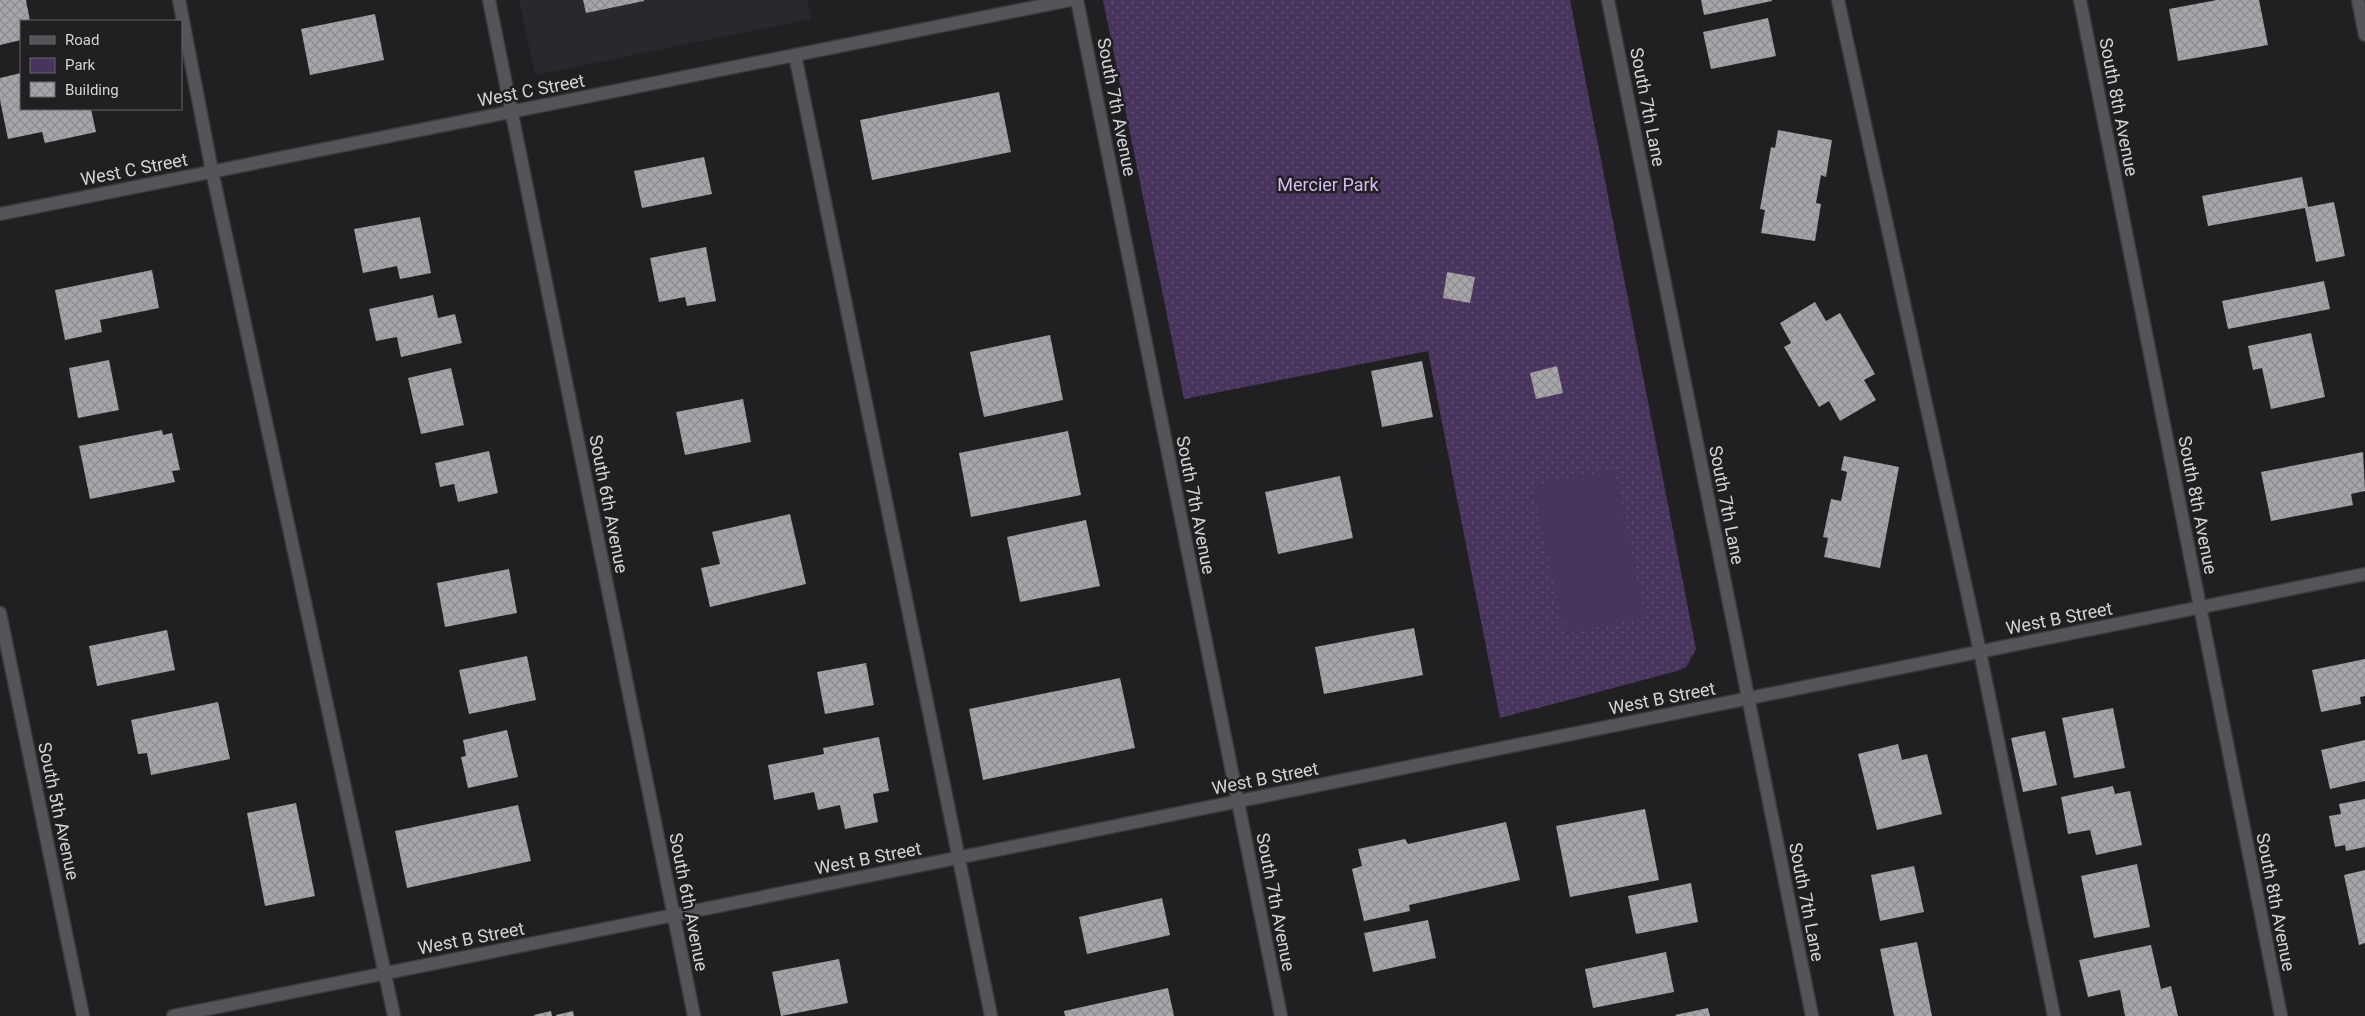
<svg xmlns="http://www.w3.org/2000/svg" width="2365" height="1016" viewBox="0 0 2365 1016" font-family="Roboto,sans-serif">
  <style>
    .built { fill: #2a272e }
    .green { fill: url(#green-dots) }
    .pitch { fill: #49345d }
    .building { fill: url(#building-cross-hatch) }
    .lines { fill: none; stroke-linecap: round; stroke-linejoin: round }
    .lane-casing { stroke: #3a393b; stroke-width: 15 }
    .street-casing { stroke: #3a393b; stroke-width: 15 }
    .lane { stroke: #565458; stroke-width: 12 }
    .street { stroke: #565458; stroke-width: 12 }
    .labels { text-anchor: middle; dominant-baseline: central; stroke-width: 5; stroke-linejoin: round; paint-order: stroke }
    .street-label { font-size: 18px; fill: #d4d3d5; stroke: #201f22 }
    .park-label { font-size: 18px; fill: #d6bcf3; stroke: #201f22 }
  </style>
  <defs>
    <pattern id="green-dots" width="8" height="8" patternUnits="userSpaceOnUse" patternTransform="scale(1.25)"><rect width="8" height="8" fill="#49345d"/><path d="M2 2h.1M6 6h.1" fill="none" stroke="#625073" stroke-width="1.8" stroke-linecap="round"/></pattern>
    <pattern id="building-cross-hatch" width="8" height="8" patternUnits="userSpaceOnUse" patternTransform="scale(1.25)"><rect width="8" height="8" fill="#a6a5a9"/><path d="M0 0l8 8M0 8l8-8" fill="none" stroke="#8c8c8f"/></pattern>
  </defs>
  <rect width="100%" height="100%" fill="#201f22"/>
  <path class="built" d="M 519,0 L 807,0 L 811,19 L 535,75 Z"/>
  <path class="green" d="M 1103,0 L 1570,0 L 1696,649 L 1686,667 L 1677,671 L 1500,718 L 1428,351 L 1184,399 Z"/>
  <path class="pitch" d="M 1614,469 L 1645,617 L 1565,634 L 1533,486 Z"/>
  <path class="building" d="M 0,0 L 26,0 L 30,21 L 21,21 L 21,40 L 0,45 Z
    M 583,0 L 644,0 L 644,1 L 586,13 Z
    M 1701,0 L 1772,0 L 1772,1 L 1704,15 Z
    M 2217,0 L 2259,0 L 2268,45 L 2178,61 L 2169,9 Z
    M 375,14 L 384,60 L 310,75 L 301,29 Z
    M 1768,18 L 1776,56 L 1711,69 L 1703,32 Z
    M 21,73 L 21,109 L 91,109 L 96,132 L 45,143 L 42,132 L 8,139 L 0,100 L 0,78 Z
    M 999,92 L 1011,152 L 872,180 L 860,120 Z
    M 1778,130 L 1832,140 L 1826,177 L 1821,175 L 1816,203 L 1821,204 L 1815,241 L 1761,233 L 1765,210 L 1760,209 L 1771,147 L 1775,148 Z
    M 704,157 L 712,194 L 642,208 L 634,171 Z
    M 2302,177 L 2308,207 L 2334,202 L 2345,256 L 2316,262 L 2305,208 L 2208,226 L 2202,196 Z
    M 420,217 L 431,273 L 400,279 L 397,266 L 363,273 L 354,229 Z
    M 706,247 L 716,301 L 687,306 L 685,297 L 659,302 L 650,258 Z
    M 152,270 L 159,308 L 100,320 L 102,332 L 65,340 L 55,290 Z
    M 1447,272 L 1475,277 L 1470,303 L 1443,298 Z
    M 2324,281 L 2330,309 L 2228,329 L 2222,301 Z
    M 433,295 L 438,318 L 455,314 L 462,343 L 401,357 L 397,337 L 376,341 L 369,309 Z
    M 1815,302 L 1826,321 L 1840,313 L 1875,374 L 1864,380 L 1876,400 L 1840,421 L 1829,401 L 1819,407 L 1784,347 L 1791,343 L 1780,323 Z
    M 2311,333 L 2325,397 L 2271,409 L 2262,368 L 2253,370 L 2248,346 Z
    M 1050,335 L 1063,400 L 984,417 L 970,352 Z
    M 109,360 L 119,410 L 78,418 L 69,368 Z
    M 1422,361 L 1433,417 L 1382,427 L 1371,371 Z
    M 1557,366 L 1563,393 L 1536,399 L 1530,373 Z
    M 451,368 L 464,425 L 421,434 L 408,378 Z
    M 743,399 L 751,442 L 685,455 L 676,412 Z
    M 162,430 L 163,435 L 172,433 L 180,470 L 172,471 L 175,482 L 90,499 L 79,446 Z
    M 1068,431 L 1081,495 L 971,517 L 959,453 Z
    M 489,451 L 498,493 L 458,502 L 454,484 L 440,487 L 435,463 Z
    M 2363,452 L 2365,491 L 2351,494 L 2353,505 L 2271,521 L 2261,472 Z
    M 1844,456 L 1899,467 L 1880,568 L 1824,557 L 1828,538 L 1823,537 L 1831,499 L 1841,501 L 1847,472 L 1841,470 Z
    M 1340,476 L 1353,538 L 1278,554 L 1265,492 Z
    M 790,514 L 806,584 L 710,607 L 701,568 L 720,564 L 712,532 Z
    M 1086,520 L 1100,586 L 1020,602 L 1007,537 Z
    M 509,569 L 517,613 L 445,627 L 437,583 Z
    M 1414,628 L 1423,675 L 1324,694 L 1315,647 Z
    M 167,630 L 175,670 L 97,686 L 89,646 Z
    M 527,656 L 536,700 L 469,714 L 459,670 Z
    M 2365,659 L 2365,696 L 2360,697 L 2361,704 L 2321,712 L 2312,670 Z
    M 866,663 L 874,705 L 825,714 L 817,672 Z
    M 1120,678 L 1135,748 L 983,780 L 969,709 Z
    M 218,702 L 230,759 L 151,775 L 147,753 L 138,754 L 131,720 Z
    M 2113,708 L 2125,768 L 2074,778 L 2062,718 Z
    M 507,730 L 518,777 L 468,788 L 461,757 L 466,756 L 463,740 Z
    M 2045,731 L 2057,785 L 2023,792 L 2011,738 Z
    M 879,737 L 889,791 L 873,794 L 878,822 L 845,829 L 840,805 L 818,810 L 814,792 L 774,800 L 768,765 L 824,754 L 823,748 Z
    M 2365,740 L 2365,781 L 2330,789 L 2321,750 Z
    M 1898,744 L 1902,760 L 1927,754 L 1942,814 L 1877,830 L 1858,754 Z
    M 2113,786 L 2115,794 L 2130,791 L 2142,845 L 2096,855 L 2090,830 L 2068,834 L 2061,797 Z
    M 2365,799 L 2365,847 L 2346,851 L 2345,845 L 2335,847 L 2329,816 L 2341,814 L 2339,804 Z
    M 296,803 L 315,896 L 265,906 L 247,813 Z
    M 518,805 L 531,861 L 407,888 L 395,831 Z
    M 1645,809 L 1659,880 L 1570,897 L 1556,826 Z
    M 1506,822 L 1520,880 L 1409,905 L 1410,911 L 1364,921 L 1352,869 L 1362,866 L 1358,849 L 1405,839 L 1408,844 Z
    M 2137,864 L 2150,927 L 2094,938 L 2081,876 Z
    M 1914,866 L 1924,912 L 1880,921 L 1871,875 Z
    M 2365,870 L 2365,943 L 2359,945 L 2344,875 Z
    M 1691,883 L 1698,922 L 1636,934 L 1628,896 Z
    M 1162,898 L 1170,935 L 1087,954 L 1079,917 Z
    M 1428,920 L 1436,958 L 1373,972 L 1364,933 Z
    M 1917,942 L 1932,1016 L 1894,1016 L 1880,949 Z
    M 2151,945 L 2161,989 L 2171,986 L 2178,1016 L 2125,1016 L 2120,990 L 2088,997 L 2079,960 Z
    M 1666,952 L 1674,992 L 1593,1008 L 1585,969 Z
    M 839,959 L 848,1003 L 781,1016 L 772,972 Z
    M 1168,988 L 1174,1016 L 1065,1016 L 1064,1011 Z
    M 1708,1008 L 1710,1016 L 1676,1016 L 1675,1015 Z
    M 551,1011 L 552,1016 L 534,1016 L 534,1015 Z
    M 573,1011 L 574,1016 L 556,1016 L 556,1015 Z"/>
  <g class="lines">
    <g class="lane-casing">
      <path id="lane" d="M 179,0 L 212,171 L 394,1016
        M 1838,0 L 1980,652 L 2054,1016
        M 2358,0 L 2365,35
        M 795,55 L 991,1016"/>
    </g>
    <g class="street-casing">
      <path id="street" d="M 489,0 L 694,1016
        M 1077,0 L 1281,1016
        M 1608,0 L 1812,1016
        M 2080,0 L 2281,1016
        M 0,214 L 1070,0
        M 0,613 L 83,1016
        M 173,1016 L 2365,574"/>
    </g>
    <use href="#lane" class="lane"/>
    <use href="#street" class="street"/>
  </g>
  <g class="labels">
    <g class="street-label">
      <text transform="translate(531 90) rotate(-11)">West C Street</text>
      <text transform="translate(1117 107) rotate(79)">South 7th Avenue</text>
      <text transform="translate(1648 107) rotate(79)">South 7th Lane</text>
      <text transform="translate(2119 107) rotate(79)">South 8th Avenue</text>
      <text transform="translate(134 169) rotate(-11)">West C Street</text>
      <text transform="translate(609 504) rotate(79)">South 6th Avenue</text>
      <text transform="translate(1196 505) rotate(79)">South 7th Avenue</text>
      <text transform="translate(1727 505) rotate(79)">South 7th Lane</text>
      <text transform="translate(2198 505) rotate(79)">South 8th Avenue</text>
      <text transform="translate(2059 618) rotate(-11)">West B Street</text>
      <text transform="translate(1662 698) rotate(-11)">West B Street</text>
      <text transform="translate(1265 778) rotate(-11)">West B Street</text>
      <text transform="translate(59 811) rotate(78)">South 5th Avenue</text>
      <text transform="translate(868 858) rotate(-11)">West B Street</text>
      <text transform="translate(689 902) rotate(79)">South 6th Avenue</text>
      <text transform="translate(1276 902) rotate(79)">South 7th Avenue</text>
      <text transform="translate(1807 902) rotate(79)">South 7th Lane</text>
      <text transform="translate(2276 902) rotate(79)">South 8th Avenue</text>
      <text transform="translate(471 938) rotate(-11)">West B Street</text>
    </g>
    <g class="park-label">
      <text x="1328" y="184">Mercier Park</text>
    </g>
  </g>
  <rect x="20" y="20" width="162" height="90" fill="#201f22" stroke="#68676a"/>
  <rect x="30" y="36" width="25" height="8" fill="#565458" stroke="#68676a"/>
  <text x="65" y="45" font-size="15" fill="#d4d3d5">Road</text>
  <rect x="30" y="58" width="25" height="15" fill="#49345d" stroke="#68676a"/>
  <text x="65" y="70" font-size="15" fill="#d4d3d5">Park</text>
  <rect x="30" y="82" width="25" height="15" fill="url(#building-cross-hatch)" stroke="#68676a"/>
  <text x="65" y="95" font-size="15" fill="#d4d3d5">Building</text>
</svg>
